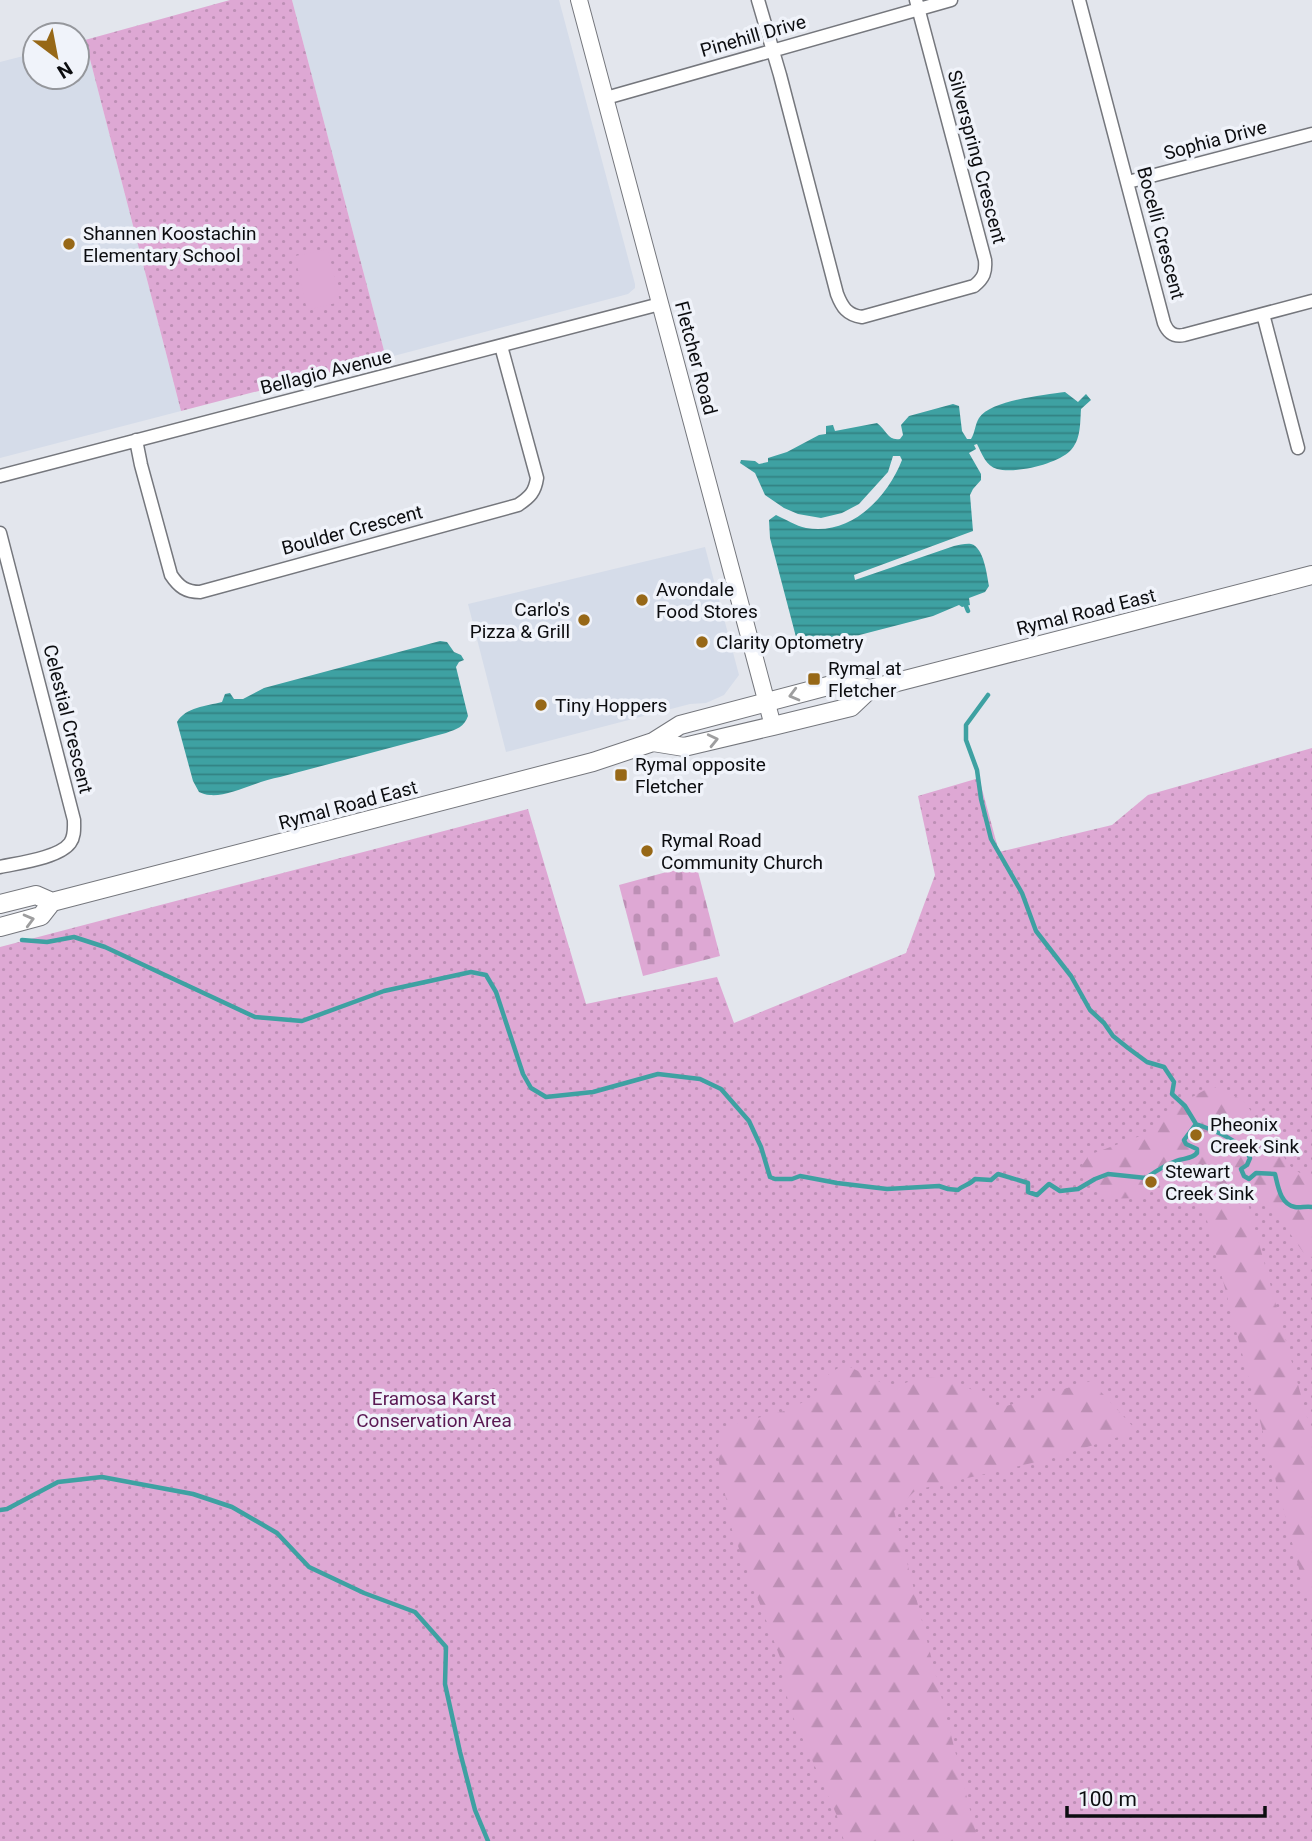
<svg xmlns="http://www.w3.org/2000/svg" width="1312" height="1841" viewBox="0 0 1312 1841" font-family="Roboto,sans-serif">
  <style>
    .built { fill: #d5dce9 }
    .grass { fill: url(#grass-dots) }
    .forest { fill: url(#forest-firs) }
    .cemetery { fill: url(#cemetery-stones) }
    .garden { fill: #dea8d4 }
    .water { fill: url(#water-rules) }
    .lines { fill: none; stroke-linecap: round; stroke-linejoin: round }
    .stream { stroke: #3ea1a2; stroke-width: 4.5 }
    .minor-casing { stroke: #75777d; stroke-width: 15 }
    .tertiary-casing { stroke: #75777d; stroke-width: 18 }
    .secondary-casing { stroke: #75777d; stroke-width: 20 }
    .minor { stroke: #fff; stroke-width: 12 }
    .tertiary { stroke: #fff; stroke-width: 16 }
    .secondary { stroke: #fff; stroke-width: 18 }
    .oneway { stroke: #9e9e9f }
    .poi-dot { fill: #976817; stroke: #f0f3fa; stroke-width: 2.5 }
    .labels { text-anchor: middle; dominant-baseline: central; stroke-width: 7; stroke-linejoin: round; paint-order: stroke }
    .street-label { font-size: 19px; fill: #0c0d10; stroke: #f0f3fa }
    .poi-label { font-size: 19px; fill: #0c0d10; stroke: #f0f3fa; text-anchor: start }
    .park-label { font-size: 19px; fill: #5a1853; stroke: #f0f3fa }
  </style>
  <defs>
    <pattern id="grass-dots" width="8" height="8" patternUnits="userSpaceOnUse" patternTransform="scale(1.75)"><rect width="8" height="8" fill="#dea8d4"/><path d="M2 2h.1M6 6h.1" fill="none" stroke="#bd8fb5" stroke-width="1.8" stroke-linecap="round"/></pattern>
    <pattern id="forest-firs" width="22" height="20" patternUnits="userSpaceOnUse" patternTransform="scale(1.75)"><rect width="22" height="20" fill="#dea8d4"/><path d="M5 1l3.5 6h-7zM16 11l3.5 6h-7z" fill="#bd8fb5"/></pattern>
    <pattern id="cemetery-stones" width="16" height="16" patternUnits="userSpaceOnUse" patternTransform="scale(1.75)"><rect width="16" height="16" fill="#dea8d4"/><path d="M2 7V4a2 2 0 0 1 4 0v3zM10 15v-3a2 2 0 0 1 4 0v3z" fill="#bd8fb5"/></pattern>
    <pattern id="water-rules" width="6" height="5" patternUnits="userSpaceOnUse" patternTransform="scale(1.75)"><rect width="6" height="5" fill="#3ea1a2"/><path d="M0 2.5h6" fill="none" stroke="#328283"/></pattern>
  </defs>
  <rect width="100%" height="100%" fill="#e3e6ed"/>
  <path class="built" d="M 292,0 L 559,0 L 635,284 L 635,288 L 628,294 L 386,358 Z
    M 85,40 L 181,411 L 0,458 L 0,62 L 35,53 L 35,77 L 77,77 L 77,42 Z
    M 705,547 L 739,675 L 724,695 L 706,703 L 690,704 L 506,752 L 468,604 Z"/>
  <path class="grass" d="M 230,0 L 292,0 L 386,358 L 181,411 L 85,40 Z
    M 1312,748 L 1312,1841 L 0,1841 L 0,947 L 528,809 L 586,1004 L 717,977 L 734,1023 L 906,953 L 935,875 L 918,796 L 979,778 L 999,852 L 1112,825 L 1148,795 Z"/>
  <path class="forest" d="M 1212,1086 L 1243,1100 L 1291,1167 L 1312,1181 L 1312,1257 L 1303,1252 L 1265,1198 L 1245,1193 L 1312,1435 L 1312,1618 L 1195,1175 L 1183,1172 L 1137,1198 L 1103,1199 L 1079,1170 L 1089,1155 L 1148,1133 L 1176,1106 Z
    M 844,1364 L 892,1388 L 921,1377 L 952,1379 L 974,1391 L 993,1410 L 1091,1381 L 1137,1431 L 1053,1458 L 916,1490 L 894,1511 L 978,1841 L 844,1841 L 837,1816 L 789,1708 L 781,1660 L 732,1530 L 717,1452 L 720,1437 L 734,1424 L 788,1410 L 814,1396 L 822,1379 Z"/>
  <path class="cemetery" d="M 696,864 L 720,956 L 643,976 L 619,885 Z"/>
  <path class="garden" d="M 328,249 L 340,302 L 307,310 L 295,256 Z"/>
  <path class="water" d="M 1065,392 L 1078,402 L 1086,394 L 1091,400 L 1081,409 C 1080,424 1081,440 1070,451 C 1057,464 1015,474 997,469 C 986,466 982,454 977,444 L 974,445 L 976,449 L 969,453 L 981,474 L 981,480 L 973,489 L 970,495 L 973,531 L 854,575 L 855,580 L 954,546 C 959,545 967,543 971,544 C 984,547 987,576 989,586 L 985,592 L 969,598 L 970,605 L 962,607 L 959,605 L 933,616 L 813,647 L 801,645 L 796,637 L 770,538 L 769,520 L 776,515 C 785,519 796,526 806,528 C 851,536 887,498 902,460 L 900,456 L 893,456 L 888,472 L 859,504 L 842,513 L 821,518 L 798,514 L 784,508 L 765,495 L 755,473 L 740,463 L 741,460 L 755,461 L 759,464 L 768,462 L 768,458 L 787,452 L 819,435 L 826,434 L 826,426 L 833,425 L 835,431 L 877,423 C 887,431 888,441 900,439 L 903,435 L 901,425 L 909,416 L 953,404 L 959,406 L 962,431 L 967,439 L 971,439 C 975,433 975,424 979,418 C 991,400 1045,395 1065,392 Z
    M 440,641 L 447,642 L 454,652 L 461,655 L 464,660 L 459,662 L 456,667 L 468,716 C 464,727 457,729 446,733 L 280,777 C 259,780 229,797 210,795 C 206,795 202,793 199,792 L 193,781 L 177,722 C 186,707 206,706 222,702 L 225,694 L 230,693 L 234,699 L 243,699 L 264,688 Z"/>
  <g class="lines">
    <path class="stream" d="M 966,606 L 968,611
      M 988,695 L 966,725 L 966,740 L 977,770 L 981,799 L 991,839 L 1022,893 L 1036,931 L 1071,976 L 1090,1010 L 1104,1023 L 1113,1036 L 1128,1048 L 1147,1062 L 1164,1067 L 1174,1082 L 1172,1094 L 1185,1106 L 1196,1124 C 1213,1130 1243,1141 1250,1158 L 1247,1165 L 1241,1169 L 1244,1176 L 1249,1179 L 1256,1173 L 1275,1174 C 1278,1186 1280,1204 1295,1207 C 1300,1208 1306,1206 1312,1207
      M 22,940 L 47,942 L 74,937 L 105,947 L 255,1017 L 302,1021 L 384,991 L 471,972 L 486,975 L 496,992 L 523,1074 L 531,1088 L 546,1097 L 593,1092 L 658,1074 L 700,1079 L 721,1089 L 749,1121 L 761,1147 L 770,1177 L 775,1179 L 792,1179 L 800,1176 L 837,1183 L 887,1189 L 939,1186 L 948,1189 L 958,1190 C 963,1185 970,1185 975,1179 L 991,1180 L 998,1174 L 1028,1183 L 1028,1192 L 1037,1195 L 1049,1184 L 1060,1191 L 1078,1189 L 1095,1179 L 1108,1174 L 1146,1178 C 1156,1171 1165,1165 1176,1161 C 1184,1158 1192,1159 1197,1153 L 1197,1149 L 1186,1144 L 1184,1140 L 1196,1124
      M 0,1510 L 7,1509 L 58,1482 L 102,1477 L 193,1494 L 232,1507 L 277,1533 L 309,1567 L 364,1593 L 415,1612 L 446,1647 L 445,1684 L 460,1752 L 475,1810 L 488,1841"/>
    <g class="minor-casing">
      <path id="minor" d="M 758,0 L 780,75 L 837,294 C 842,307 847,315 862,317 L 974,286 C 984,278 986,272 985,260 L 916,0
        M 1079,0 L 1164,323 C 1168,333 1174,337 1184,335 L 1312,301
        M 606,98 L 951,0
        M 1128,182 L 1312,134
        M 1263,314 L 1298,448
        M 136,440 L 141,465 L 171,575 C 179,587 186,592 200,592 L 518,505 C 530,497 535,492 537,478 L 501,346
        M 0,476 L 660,304
        M 0,533 L 74,820 C 74,828 75,836 70,843 C 59,858 18,863 0,867"/>
    </g>
    <g class="tertiary-casing">
      <path id="tertiary" d="M 579,0 L 773,726"/>
    </g>
    <g class="secondary-casing">
      <path id="secondary" d="M 653,742 L 684,747 L 773,726 L 851,707 L 870,689
        M 0,904 L 36,895 L 52,902
        M 0,927 L 41,916 L 52,902 L 593,762 L 653,742 L 680,725 L 843,682 L 870,689 L 1312,575"/>
    </g>
    <use href="#minor" class="minor"/>
    <use href="#tertiary" class="tertiary"/>
    <use href="#secondary" class="secondary"/>
  </g>
  <defs><path id="oneway-chevron" d="M-2-3.5L2.5 0L-2 3.5" fill="none" stroke-width="1.6" stroke-linecap="round" stroke-linejoin="round" transform="scale(1.75)"/></defs>
  <g class="oneway">
    <use href="#oneway-chevron" transform="translate(794 695) rotate(165)"/>
    <use href="#oneway-chevron" transform="translate(713 740) rotate(-13)"/>
    <use href="#oneway-chevron" transform="translate(29 920) rotate(-15)"/>
  </g>
  <g class="poi-dot">
    <circle cx="69" cy="244" r="7"/>
    <circle cx="642" cy="600" r="7"/>
    <circle cx="584" cy="620" r="7"/>
    <circle cx="702" cy="642" r="7"/>
    <rect x="807" y="672" width="14" height="14" rx="3.5"/>
    <circle cx="541" cy="705" r="7"/>
    <rect x="614" y="768" width="14" height="14" rx="3.5"/>
    <circle cx="647" cy="851" r="7"/>
    <circle cx="1196" cy="1135" r="7"/>
    <circle cx="1151" cy="1182" r="7"/>
  </g>
  <g class="labels">
    <g class="street-label">
      <text transform="translate(753 36) rotate(-16)">Pinehill Drive</text>
      <text transform="translate(1215 140) rotate(-15)">Sophia Drive</text>
      <text transform="translate(977 157) rotate(75)">Silverspring Crescent</text>
      <text transform="translate(1161 233) rotate(75)">Bocelli Crescent</text>
      <text transform="translate(696 358) rotate(75)">Fletcher Road</text>
      <text transform="translate(326 372) rotate(-14)">Bellagio Avenue</text>
      <text transform="translate(352 530) rotate(-15)">Boulder Crescent</text>
      <text transform="translate(1086 612) rotate(-14)">Rymal Road East</text>
      <text transform="translate(68 719) rotate(76)">Celestial Crescent</text>
      <text transform="translate(348 805) rotate(-15)">Rymal Road East</text>
    </g>
    <g class="poi-label">
      <text x="83" y="233">Shannen Koostachin<tspan x="83" dy="22">Elementary School</tspan></text>
      <text x="656" y="589">Avondale<tspan x="656" dy="22">Food Stores</tspan></text>
      <text x="570" y="609" text-anchor="end">Carlo's<tspan x="570" dy="22">Pizza &amp; Grill</tspan></text>
      <text x="716" y="642">Clarity Optometry</text>
      <text x="828" y="668">Rymal at<tspan x="828" dy="22">Fletcher</tspan></text>
      <text x="555" y="705">Tiny Hoppers</text>
      <text x="635" y="764">Rymal opposite<tspan x="635" dy="22">Fletcher</tspan></text>
      <text x="661" y="840">Rymal Road<tspan x="661" dy="22">Community Church</tspan></text>
      <text x="1210" y="1124">Pheonix<tspan x="1210" dy="22">Creek Sink</tspan></text>
      <text x="1165" y="1171">Stewart<tspan x="1165" dy="22">Creek Sink</tspan></text>
    </g>
    <g class="park-label">
      <text x="434" y="1398">Eramosa Karst<tspan x="434" dy="22">Conservation Area</tspan></text>
    </g>
  </g>
  <g transform="translate(56 56) rotate(148)"><circle r="33" fill="#f0f3fa" stroke="#95979c" stroke-width="2"/>
  <path d="M0-5L12 26L0 18L-12 26Z" fill="#976817"/>
  <text y="-10" font-size="19" font-weight="bold" text-anchor="middle" fill="#0c0d10">N</text>
  </g>
  <path d="M1067 1806v10h198v-10" fill="none" stroke="#0c0d10" stroke-width="3.5"/>
  <text x="1078" y="1806" font-size="21" fill="#0c0d10" stroke="#f0f3fa" stroke-width="5" paint-order="stroke">100 m</text>
</svg>
